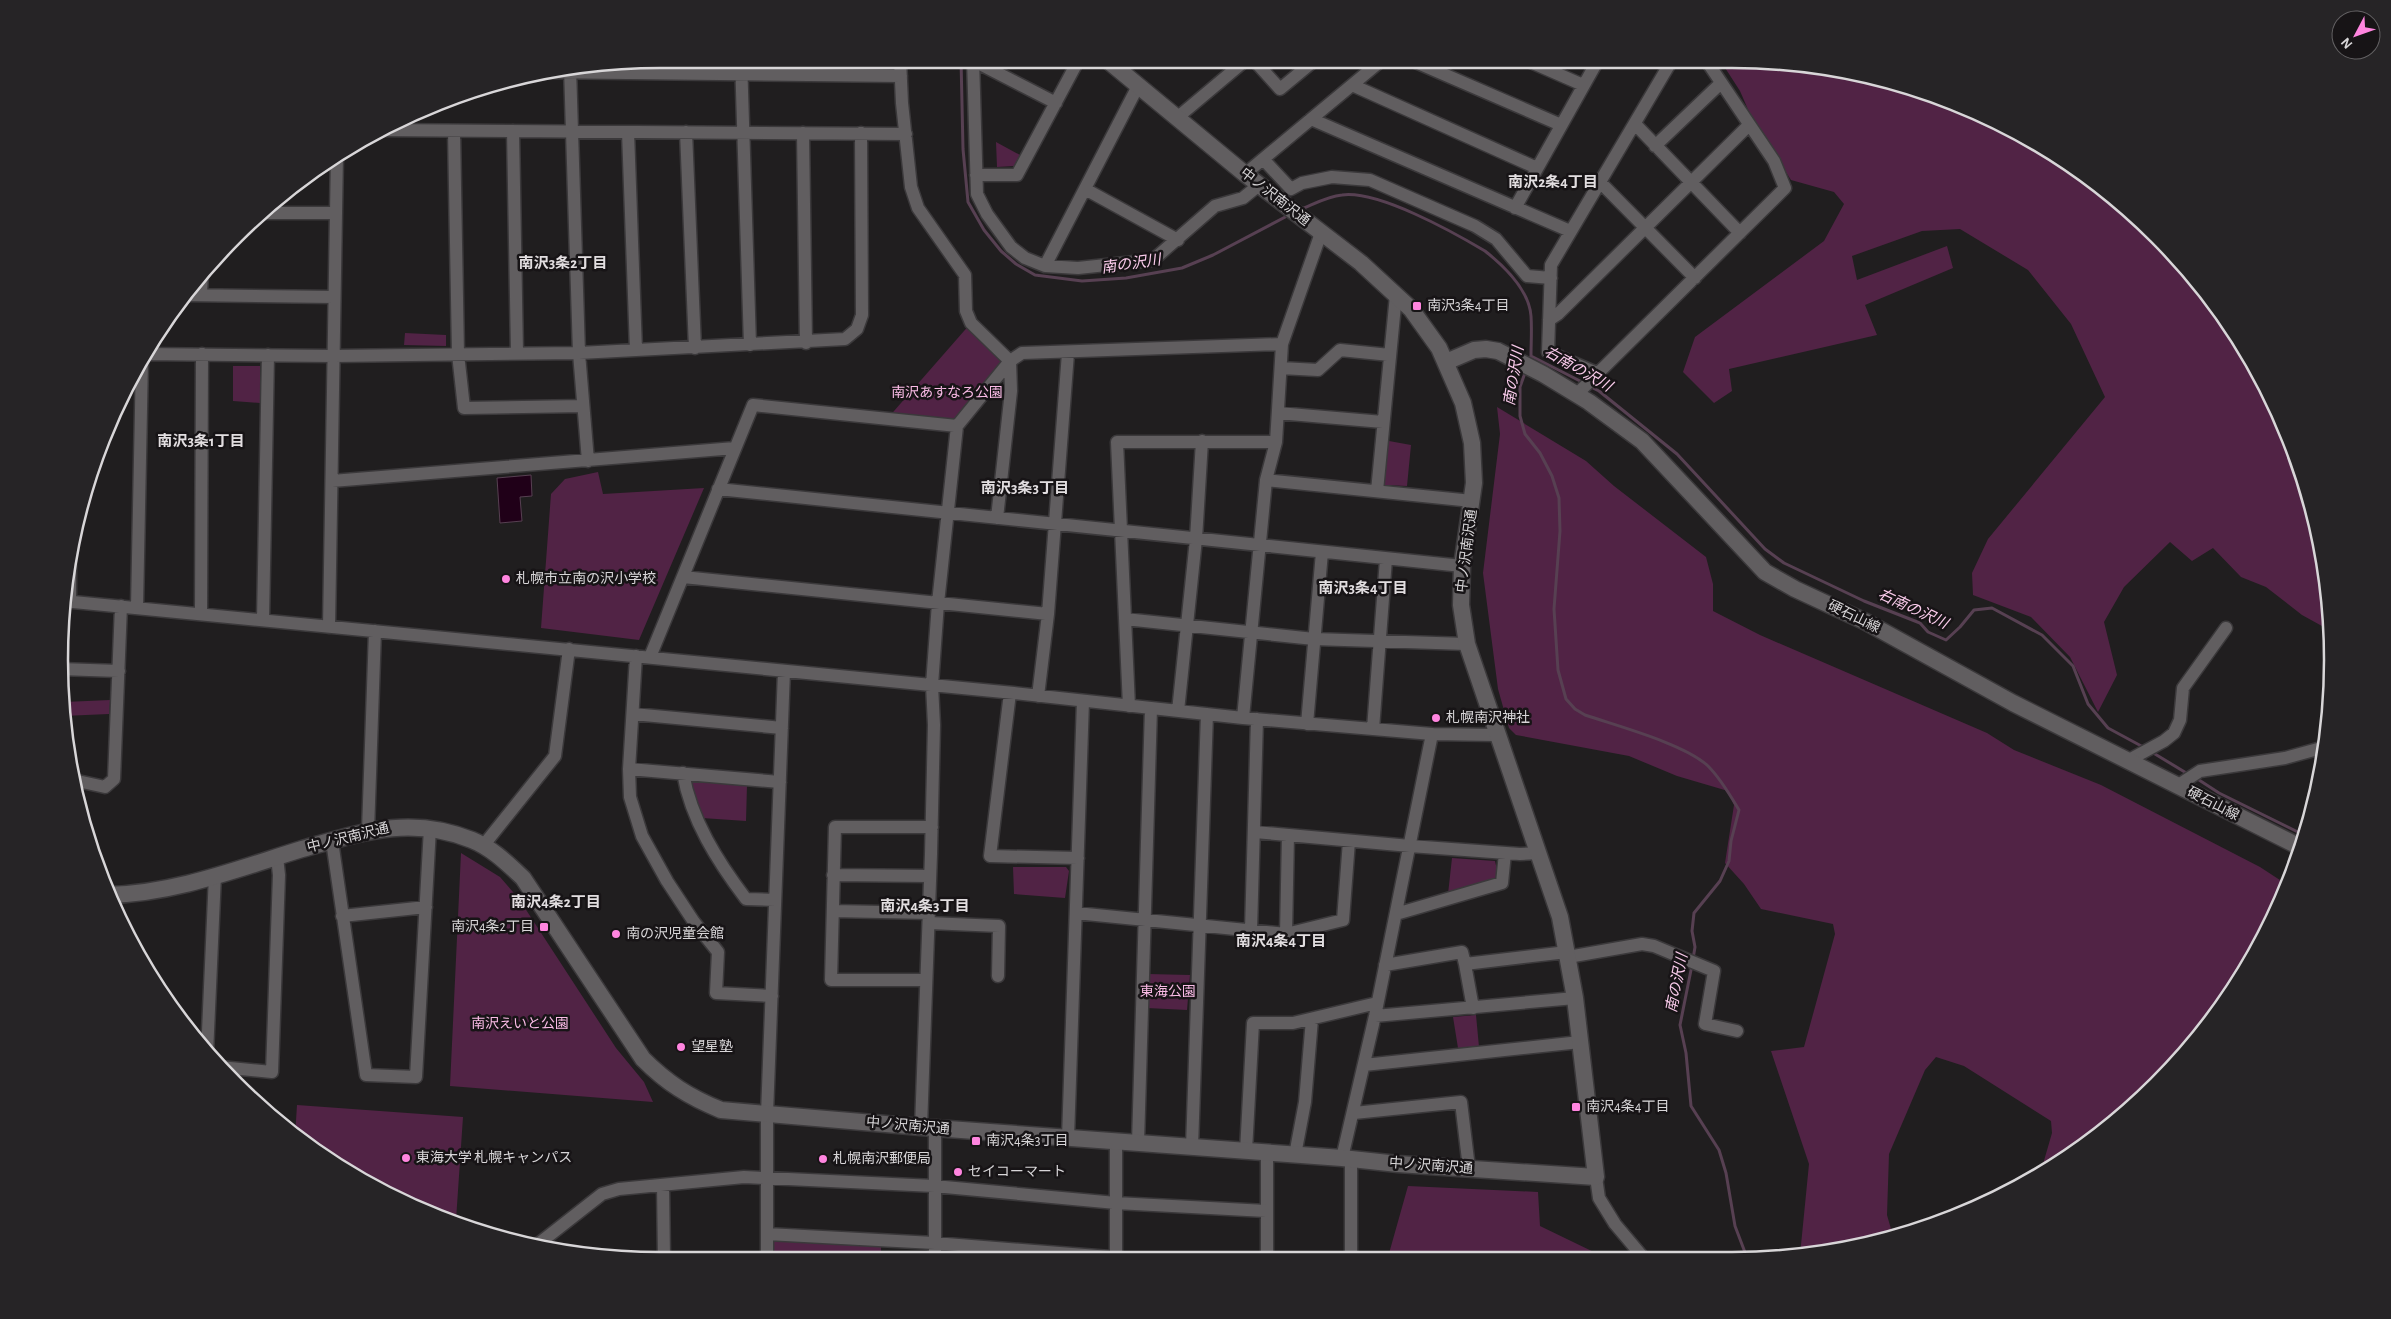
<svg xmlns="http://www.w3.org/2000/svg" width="2391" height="1319" viewBox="0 0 2391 1319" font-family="'Alegreya Sans','Noto Sans JP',sans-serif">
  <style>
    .green { fill: #512345 }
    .water { fill: #200018; stroke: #574052 }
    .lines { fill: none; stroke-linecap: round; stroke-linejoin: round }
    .stream { stroke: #574052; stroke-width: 3 }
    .minor-casing { stroke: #3b393b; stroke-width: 15 }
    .tertiary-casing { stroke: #3b393b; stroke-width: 19 }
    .minor { stroke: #615e60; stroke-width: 12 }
    .tertiary { stroke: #615e60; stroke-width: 16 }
    .poi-dot { fill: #ff85df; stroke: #171416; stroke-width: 2 }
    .labels { text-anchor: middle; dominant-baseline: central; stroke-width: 5; stroke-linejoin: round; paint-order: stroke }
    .street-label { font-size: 14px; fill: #d8d6d8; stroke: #171416 }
    .poi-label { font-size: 14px; fill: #d8d6d8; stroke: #171416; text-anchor: start }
    .park-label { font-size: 14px; fill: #fabbe6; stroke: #171416 }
    .neighbourhood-label { font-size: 15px; font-weight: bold; fill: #e2dee0; stroke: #171416 }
    .water-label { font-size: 15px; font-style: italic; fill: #fbccec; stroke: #171416 }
    .rim { fill: none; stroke: #d8d6d8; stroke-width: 2.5 }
  </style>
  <rect width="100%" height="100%" fill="#201e1f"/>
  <path class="green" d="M 1720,60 L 1771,60 L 1887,79 L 2032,139 L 2127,208 L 2208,294 L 2270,394 L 2312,504 L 2331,620 L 2331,631 L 2302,615 L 2266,587 L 2241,577 L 2213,548 L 2192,561 L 2170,542 L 2124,587 L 2104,622 L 2117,675 L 2098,712 L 2070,657 L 2031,617 L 1973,595 L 1972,573 L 1988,539 L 2105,397 L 2071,324 L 2028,270 L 1960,229 L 1922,231 L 1852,256 L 1857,280 L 1947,246 L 1953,268 L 1865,305 L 1877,335 L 1729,369 L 1732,391 L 1714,403 L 1683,372 L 1695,337 L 1824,241 L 1844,204 L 1834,192 L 1791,180 L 1753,121 L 1740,91 Z
    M 996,142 L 1020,155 L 1014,166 L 997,167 Z
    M 971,323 L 1010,361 L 957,426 L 887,419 Z
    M 405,333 L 446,335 L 446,346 L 404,345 Z
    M 233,366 L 260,366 L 260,403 L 233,401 Z
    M 1497,407 L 1586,461 L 1614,486 L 1706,557 L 1713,584 L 1713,611 L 1760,635 L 1987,733 L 2014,750 L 2101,785 L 2260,867 L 2286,884 L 2252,960 L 2157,1084 L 2065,1159 L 2041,1171 L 2052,1133 L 2051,1121 L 1964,1066 L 1936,1057 L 1925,1070 L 1889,1154 L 1887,1215 L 1893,1236 L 1810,1255 L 1800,1255 L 1809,1164 L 1771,1051 L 1804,1047 L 1835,934 L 1833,924 L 1761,909 L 1744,884 L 1725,863 L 1734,805 L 1728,791 L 1677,776 L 1629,756 L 1516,735 L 1509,728 L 1498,689 L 1483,573 L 1500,434 Z
    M 1389,441 L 1411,445 L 1407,486 L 1385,485 L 1383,479 Z
    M 598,472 L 603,494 L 704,488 L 639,640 L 541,628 L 551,494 L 565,479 Z
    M 110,700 L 109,714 L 63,716 L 64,702 Z
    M 689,779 L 747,785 L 746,821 L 702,818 Z
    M 461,853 L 500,877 L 519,899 L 616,1048 L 644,1082 L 653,1102 L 450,1086 Z
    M 1452,858 L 1495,861 L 1499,878 L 1448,894 Z
    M 1013,867 L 1066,867 L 1069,871 L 1065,898 L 1014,894 Z
    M 1148,974 L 1190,975 L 1187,1010 L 1147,1008 Z
    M 1476,1015 L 1479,1047 L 1458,1048 L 1453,1017 Z
    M 297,1105 L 463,1117 L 456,1220 L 359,1180 L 295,1137 Z
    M 1408,1186 L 1538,1192 L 1540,1226 L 1602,1256 L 1388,1257 Z
    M 779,1239 L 881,1246 L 881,1258 L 774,1258 L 773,1242 Z"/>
  <path class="water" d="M 531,475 L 532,496 L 520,497 L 522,521 L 500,523 L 497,478 Z"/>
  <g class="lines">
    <path class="stream" d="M 961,59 L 963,149 L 968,202 L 984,230 L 1001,251 L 1016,264 L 1035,275 L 1082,281 L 1126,278 L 1182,268 L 1213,255 L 1289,215
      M 1302,209 C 1314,204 1328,196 1342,195 C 1378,190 1453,232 1485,251 C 1504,266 1529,290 1531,316 C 1532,329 1531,343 1531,356 L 1529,362
      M 1531,356 L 1584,383
      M 1526,370 L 1520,387 L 1520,416 L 1525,434 L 1540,453 L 1552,476 L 1559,498 L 1560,531 L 1554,609 L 1558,670 L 1566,699 L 1575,709 L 1585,715 C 1617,726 1685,744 1708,766 C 1721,779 1730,795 1739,810 L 1731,841 L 1729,861 L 1720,881 L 1694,913 L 1692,931 L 1695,947 L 1693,959
      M 1589,386 L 1599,391 L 1677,454 L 1765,549 L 1784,563 L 1864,601 L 1920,623 L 1928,632 L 1946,640 L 1960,627 L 1974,610 L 1992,608 L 2042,635 L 2073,666 L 2088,704 L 2108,728 L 2145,748
      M 2150,751 L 2188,774
      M 2196,778 L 2219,793 L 2304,835
      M 1692,965 L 1680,1025 L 1686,1053 L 1691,1106 L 1719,1150 L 1726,1173 L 1735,1226 L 1746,1255"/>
    <g class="minor-casing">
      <path id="minor" d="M 741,59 L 750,345
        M 900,59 L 902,103 L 911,187 L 918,208 L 965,275 L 966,311 L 971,323 L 1010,361 L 1022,353 L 1282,344 L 1321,233
        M 973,59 L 977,194 L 987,214 L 1011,247 L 1025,258 L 1045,266 L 1078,268 L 1153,260 L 1215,206 L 1243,198 L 1259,185
        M 1253,59 L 1280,89 L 1315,60
        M 1411,60 L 1561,125
        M 1526,60 L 1583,85
        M 974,61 L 1056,103
        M 570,68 L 579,353 L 588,461
        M 537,72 L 901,76
        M 1352,85 L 1537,168
        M 1178,117 L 1247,59
        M 1311,119 L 1570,231
        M 1635,124 L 1740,233
        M 379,130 L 906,134
        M 454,131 L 458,354 L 464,408 L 583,406
        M 513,131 L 517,353
        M 628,132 L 636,350
        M 686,132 L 695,348
        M 803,133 L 806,343
        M 1655,146 L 1721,83
        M 1263,159 L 1291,189 L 1302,183 L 1332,177 L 1370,180 L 1475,226 L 1496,239 L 1527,276 L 1551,278
        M 1245,174 L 1382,60
        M 976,175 L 1017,175 L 1079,59
        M 1600,182 L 1695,278
        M 1085,189 L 1178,240
        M 1515,208 L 1598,60
        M 262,213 L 336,213
        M 1045,266 L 1138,86
        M 184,295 L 334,297
        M 201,295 L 202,271
        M 1549,320 L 1558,314 L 1749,125
        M 145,354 L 334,356 L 579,353 L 845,339 L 857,329 L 862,315 L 861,133
        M 1281,368 L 1318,370 L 1340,350 L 1390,355
        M 1599,374 L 1548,352 L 1551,265 L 1672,60
        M 1577,394 L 1785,188 L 1774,161 L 1706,60
        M 1278,413 L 1383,422
        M 1266,480 L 1472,501
        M 332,481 L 735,448
        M 718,489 L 1462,566
        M 1377,491 L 1396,295
        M 997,518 L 1011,391 L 1010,361
        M 683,577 L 1048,614
        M 63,601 L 1014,693 L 1243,718 L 1432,734 L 1496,735
        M 70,602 L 70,557
        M 137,607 L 142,360
        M 201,613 L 202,354
        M 1125,619 L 1314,639 L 1467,644
        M 263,620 L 268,355
        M 329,627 L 337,154
        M 636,656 L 629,769 L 630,797 L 642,836 L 667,881 L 694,922 L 718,952 L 716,993 L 772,996
        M 650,657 L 753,405 L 957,426
        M 60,669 L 119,671
        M 1010,693 L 990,856 L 1078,858
        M 1038,696 L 1048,614 L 1068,353
        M 1129,706 L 1117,442 L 1276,442
        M 1178,711 L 1196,539 L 1202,441
        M 633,714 L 782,728
        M 1243,718 L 1266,480 L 1276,442 L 1282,344
        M 1307,724 L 1322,552
        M 1373,729 L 1386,559
        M 2127,761 L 2164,741 L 2174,733 L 2180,720 L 2183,688 L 2226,628
        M 629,769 L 780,782
        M 683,773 C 691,820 718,862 746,899 L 775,900
        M 73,780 L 105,787 L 114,779 L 121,606
        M 2177,786 L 2200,771 L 2285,758 L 2325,747
        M 368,831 L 375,631
        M 1255,832 L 1410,846 L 1520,854 L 1539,853
        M 332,841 L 366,1075 L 416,1077 L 430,828
        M 483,846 L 555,756 L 569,649
        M 833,875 L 930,876
        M 833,911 L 929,913
        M 1076,913 L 1286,934 L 1343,920 L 1349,841
        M 1396,914 L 1502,883 L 1505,853
        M 342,916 L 426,907
        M 929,923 L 999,926 L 998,976
        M 1251,930 L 1257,719
        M 1286,934 L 1288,835
        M 1568,957 L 1642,944 L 1654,946 L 1714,971 L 1705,1024 L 1737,1031
        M 1385,965 L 1462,952 L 1465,964
        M 926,980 L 831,980 L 835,827 L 932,827
        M 1473,1008 L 1465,964 L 1567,952
        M 1375,1016 L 1575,998
        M 207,1054 L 215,875
        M 1364,1065 L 1580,1042
        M 220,1067 L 272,1072 L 279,875 L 277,857
        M 1354,1113 L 1461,1102 L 1469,1168
        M 921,1127 L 931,854 L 934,725 L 932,685 L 938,603 L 957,426 L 1010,361
        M 1068,1138 L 1083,701
        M 1116,1141 L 1116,1257
        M 1138,1143 L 1151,708
        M 1192,1147 L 1207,714
        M 1246,1151 L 1253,1023 L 1293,1023 L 1377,1003
        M 1295,1155 L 1305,1102 L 1312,1019
        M 1342,1158 L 1375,1016 L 1432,734
        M 1351,1159 L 1351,1257
        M 1596,1177 L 1599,1198 L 1615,1224 L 1642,1256
        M 663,1185 L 664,1259
        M 767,1234 L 934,1243 L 1110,1257
        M 537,1245 L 602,1194 L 619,1189 L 744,1177 L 934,1186 L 1116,1203 L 1266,1211
        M 1267,1257 L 1267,1153
        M 935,1258 L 935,1128
        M 767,1259 L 767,1114 L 784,671"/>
    </g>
    <g class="tertiary-casing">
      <path id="tertiary" d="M 1446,362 L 1474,350 L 1486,349 L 1498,351 L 1543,374 L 1589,402 L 1642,441 L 1765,572 L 1795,589 L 1866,622 L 2013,703 L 2302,848
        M 107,895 C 174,894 240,868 302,849 C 362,832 411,815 472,840 C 492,848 508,864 523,878 L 643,1059 C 667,1083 689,1097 721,1110 L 921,1127 L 1342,1158 L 1398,1164 L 1596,1177 L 1575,998 L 1560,917 L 1467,644 L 1461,605 L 1462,566 L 1474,483 L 1472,443 L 1463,403 L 1439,348 L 1411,309 L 1361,263 L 1245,174 L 1106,59"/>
    </g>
    <use href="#minor" class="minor"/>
    <use href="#tertiary" class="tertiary"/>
  </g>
  <g class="poi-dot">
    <rect x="1412" y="301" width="10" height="10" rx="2.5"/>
    <circle cx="506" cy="579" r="5"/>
    <circle cx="1436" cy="718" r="5"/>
    <rect x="539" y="922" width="10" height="10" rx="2.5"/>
    <circle cx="616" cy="934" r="5"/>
    <circle cx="681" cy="1047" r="5"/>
    <rect x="1571" y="1102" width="10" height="10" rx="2.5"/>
    <rect x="971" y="1136" width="10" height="10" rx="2.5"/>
    <circle cx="406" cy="1158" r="5"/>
    <circle cx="823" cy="1159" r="5"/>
    <circle cx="958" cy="1172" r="5"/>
  </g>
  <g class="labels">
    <g class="street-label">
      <text transform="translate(1275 197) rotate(38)">中ノ沢南沢通</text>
      <text transform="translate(1467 551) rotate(-83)">中ノ沢南沢通</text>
      <text transform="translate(1854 617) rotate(26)">硬石山線</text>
      <text transform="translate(2213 804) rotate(27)">硬石山線</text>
      <text transform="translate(348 838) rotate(-14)">中ノ沢南沢通</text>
      <text transform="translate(908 1126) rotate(5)">中ノ沢南沢通</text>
      <text transform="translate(1431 1166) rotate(4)">中ノ沢南沢通</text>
    </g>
    <g class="poi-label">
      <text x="1427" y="306">南沢3条4丁目</text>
      <text x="516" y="579">札幌市立南の沢小学校</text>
      <text x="1446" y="718">札幌南沢神社</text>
      <text x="534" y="927" text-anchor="end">南沢4条2丁目</text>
      <text x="626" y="934">南の沢児童会館</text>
      <text x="691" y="1047">望星塾</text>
      <text x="1586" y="1107">南沢4条4丁目</text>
      <text x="986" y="1141">南沢4条3丁目</text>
      <text x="416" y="1158">東海大学 札幌キャンパス</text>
      <text x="833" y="1159">札幌南沢郵便局</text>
      <text x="968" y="1172">セイコーマート</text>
    </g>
    <g class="park-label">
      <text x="947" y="393">南沢あすなろ公園</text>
      <text x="1168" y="992">東海公園</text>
      <text x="520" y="1024">南沢えいと公園</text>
    </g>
    <g class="neighbourhood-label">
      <text x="1553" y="182">南沢2条4丁目</text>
      <text x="563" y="263">南沢3条2丁目</text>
      <text x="201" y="441">南沢3条1丁目</text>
      <text x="1025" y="488">南沢3条3丁目</text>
      <text x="1363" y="588">南沢3条4丁目</text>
      <text x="556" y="902">南沢4条2丁目</text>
      <text x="925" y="906">南沢4条3丁目</text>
      <text x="1281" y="941">南沢4条4丁目</text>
    </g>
    <g class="water-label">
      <text transform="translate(1131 264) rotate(-8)">南の沢川</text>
      <text transform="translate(1578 369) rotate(30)">右南の沢川</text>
      <text transform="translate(1514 376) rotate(-81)">南の沢川</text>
      <text transform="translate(1913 609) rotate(25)">右南の沢川</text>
      <text transform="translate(1677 983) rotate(-79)">南の沢川</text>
    </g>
  </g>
  <path d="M0 0H2391V1319H0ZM660 68H1732A592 592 0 0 1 2324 660V660A592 592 0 0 1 1732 1252H660A592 592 0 0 1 68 660V660A592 592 0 0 1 660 68Z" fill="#262426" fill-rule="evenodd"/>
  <path class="rim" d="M660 68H1732A592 592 0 0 1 2324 660V660A592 592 0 0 1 1732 1252H660A592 592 0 0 1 68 660V660A592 592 0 0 1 660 68Z"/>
  <g transform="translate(2356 35) rotate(229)"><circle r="24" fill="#171416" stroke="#646264"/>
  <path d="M0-4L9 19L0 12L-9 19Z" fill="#ff85df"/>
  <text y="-8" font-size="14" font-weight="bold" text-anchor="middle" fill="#d8d6d8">N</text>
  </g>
</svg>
